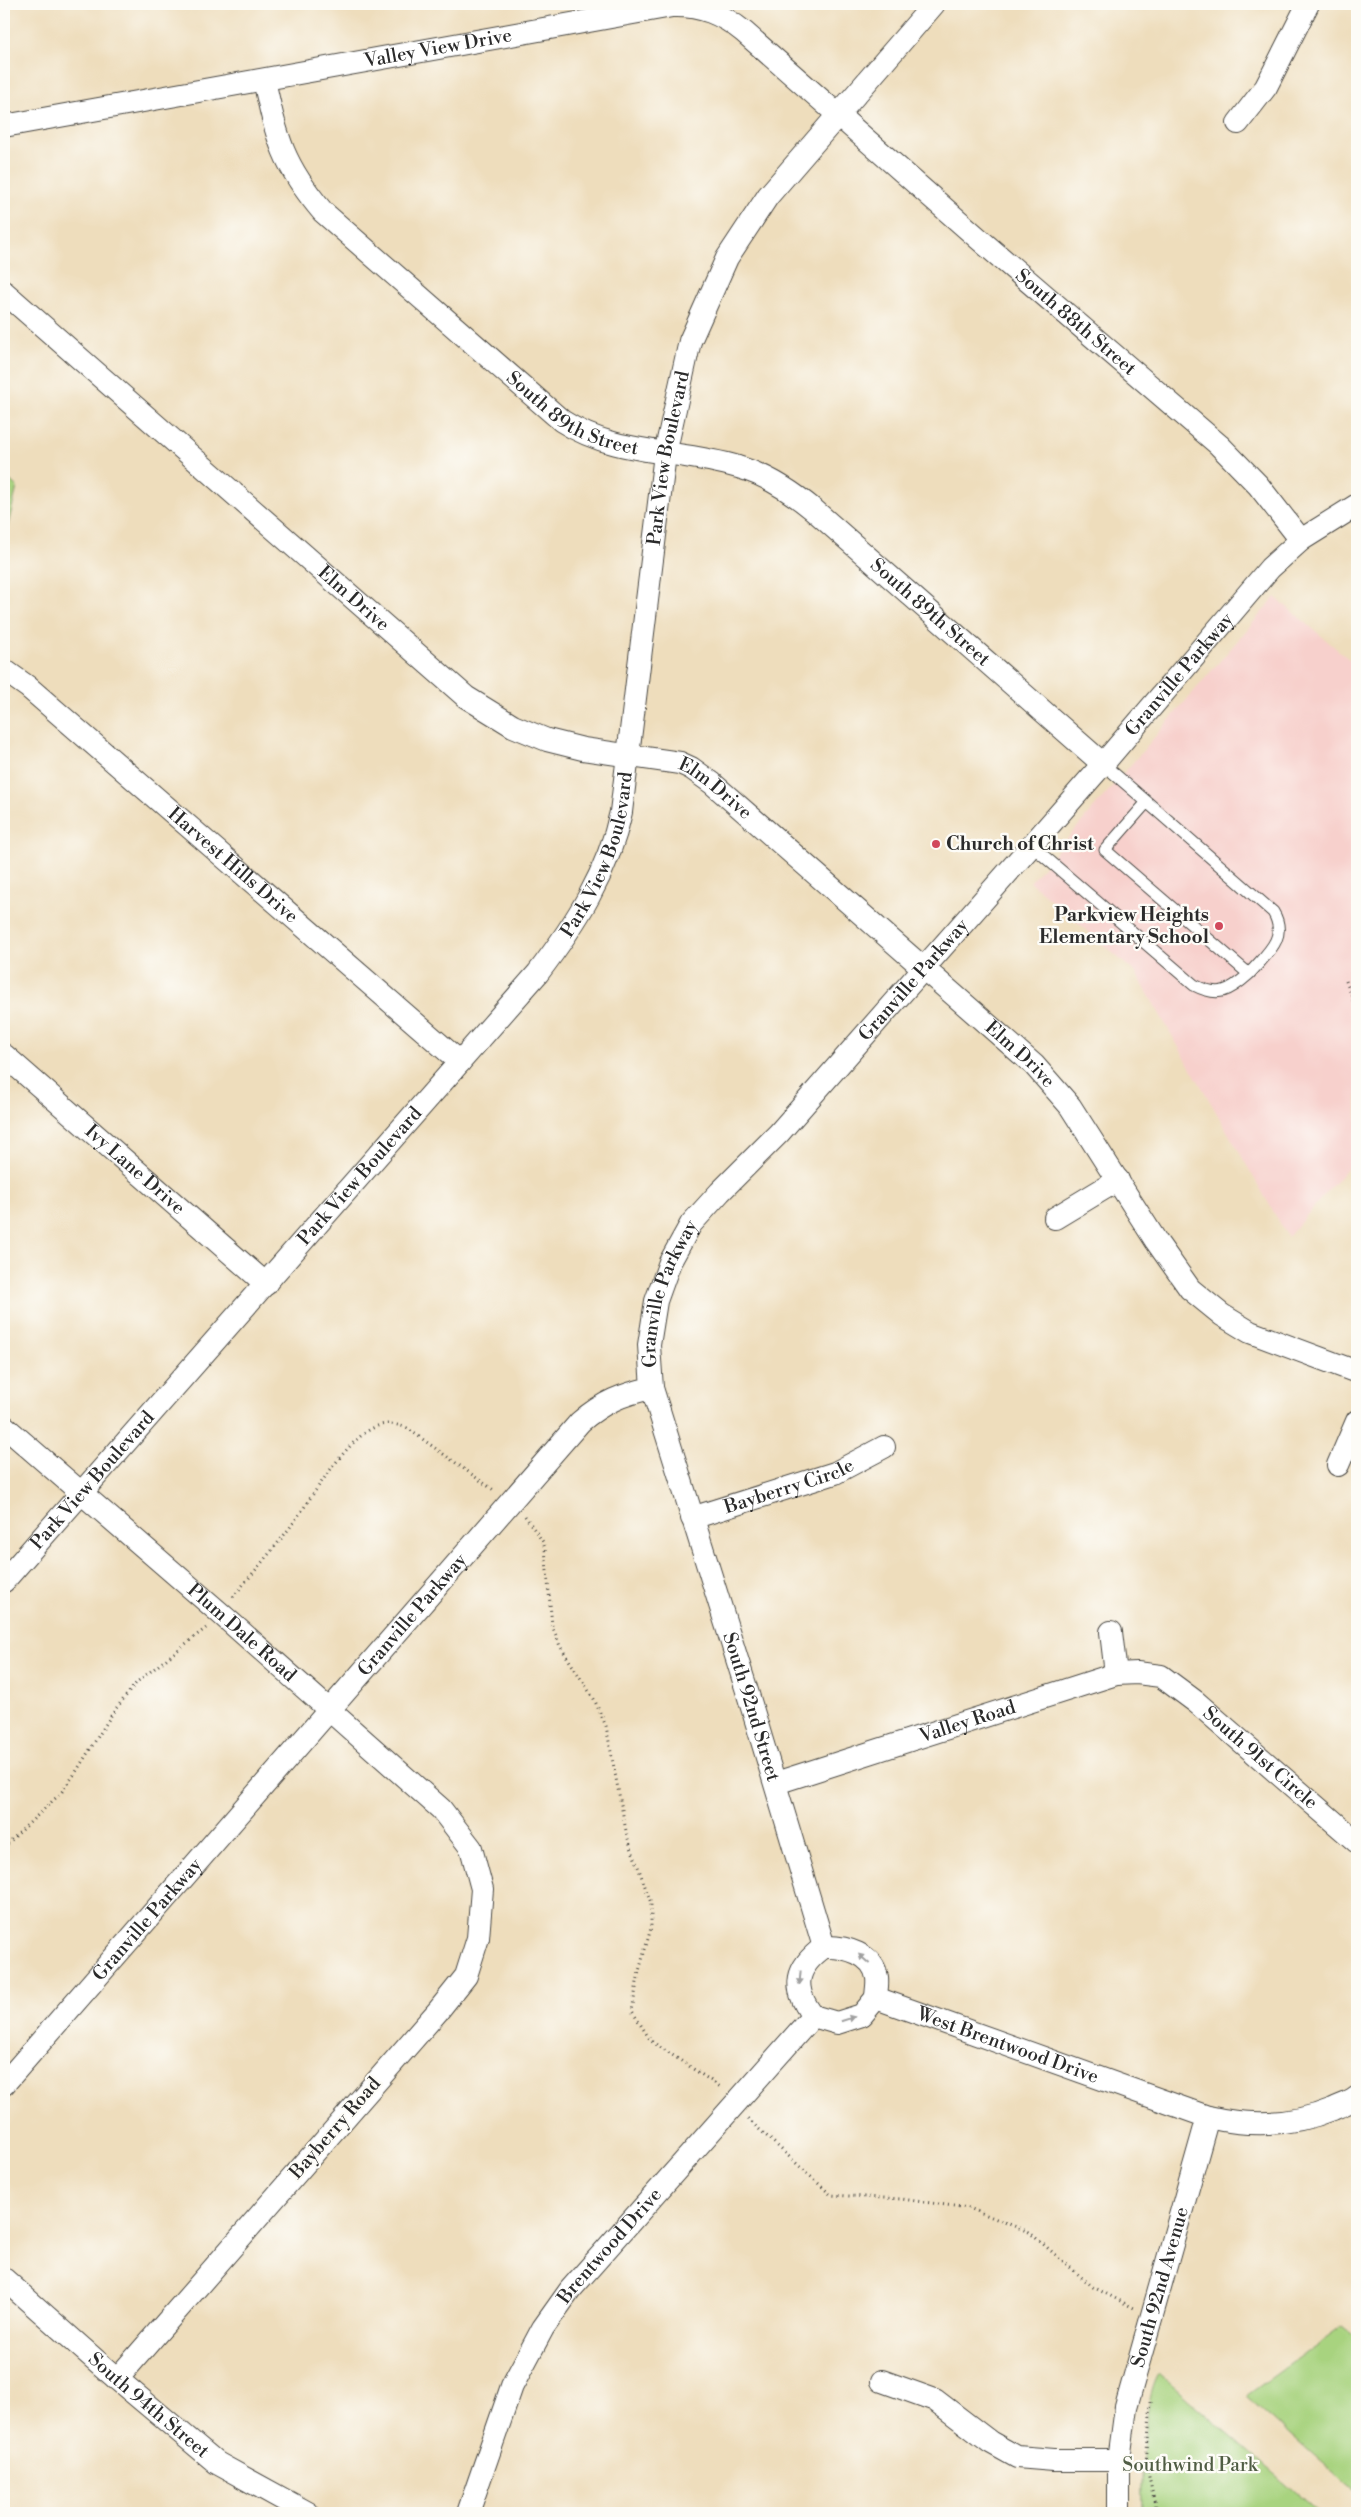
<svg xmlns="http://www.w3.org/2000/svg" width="1361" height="2517" viewBox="0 0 1361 2517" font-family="'Libre Bodoni',serif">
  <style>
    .built { fill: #f7d0cc }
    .green { fill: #a8d37f; stroke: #6a7f55 }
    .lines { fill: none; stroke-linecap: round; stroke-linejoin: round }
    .service-casing { stroke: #484641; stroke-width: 13 }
    .minor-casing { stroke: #484641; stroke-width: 24 }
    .path { stroke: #484641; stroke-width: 3; stroke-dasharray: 1 4; stroke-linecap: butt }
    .service { stroke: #fff; stroke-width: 11 }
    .minor { stroke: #fff; stroke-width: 22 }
    .oneway { fill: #a0a0a0 }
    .poi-dot { fill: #d1495b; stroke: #fdfcf7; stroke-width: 2 }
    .labels { text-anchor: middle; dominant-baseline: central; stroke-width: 4.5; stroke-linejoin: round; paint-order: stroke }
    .street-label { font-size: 19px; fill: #2b2b2b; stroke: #fdfcf7 }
    .poi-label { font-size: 19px; font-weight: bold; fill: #2b2b2b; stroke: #fdfcf7; text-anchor: start }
    .park-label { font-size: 19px; fill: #505d44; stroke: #fdfcf7 }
  </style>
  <rect width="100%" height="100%" fill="#fdfcf7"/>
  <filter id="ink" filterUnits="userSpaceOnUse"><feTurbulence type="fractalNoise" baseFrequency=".02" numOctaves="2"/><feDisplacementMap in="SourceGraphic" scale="10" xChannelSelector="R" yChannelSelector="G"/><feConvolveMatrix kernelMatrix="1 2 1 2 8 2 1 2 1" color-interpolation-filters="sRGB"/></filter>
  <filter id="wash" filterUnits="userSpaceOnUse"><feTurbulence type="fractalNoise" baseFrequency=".0096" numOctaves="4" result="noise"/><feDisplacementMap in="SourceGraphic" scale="20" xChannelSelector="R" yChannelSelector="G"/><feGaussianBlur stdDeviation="1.12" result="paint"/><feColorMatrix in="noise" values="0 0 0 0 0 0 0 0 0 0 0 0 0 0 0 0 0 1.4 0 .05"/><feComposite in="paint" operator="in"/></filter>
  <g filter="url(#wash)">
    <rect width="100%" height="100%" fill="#eeddbc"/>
    <path class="built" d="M 1275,597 L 1357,666 L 1357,1157 L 1288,1237 L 1136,973 L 1030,882 Z"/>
    <path class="green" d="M 4,475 L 17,487 L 4,542 Z
      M 1343,2326 L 1357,2337 L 1357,2494 L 1246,2396 Z
      M 1159,2374 L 1319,2513 L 1142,2513 C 1141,2482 1143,2399 1159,2374 Z"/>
  </g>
  <g filter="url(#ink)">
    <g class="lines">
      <g class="service-casing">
        <path id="service" d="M 1103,764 L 1147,802
          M 1147,802 L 1273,912 C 1289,938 1266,954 1249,974 L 1105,850 Z
          M 1031,845 L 1194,985 C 1219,998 1230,991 1249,974"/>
      </g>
      <g class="minor-casing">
        <g id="minor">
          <path id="s1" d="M 264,80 C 277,139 283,165 323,212 L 562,421 C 616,456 679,449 738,467 C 767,475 791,491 814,510 L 1103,764"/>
          <path d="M 1238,123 L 1266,87 L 1308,4"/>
          <path id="s2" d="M 4,126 L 672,6 C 701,5 722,14 744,32 L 979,239 L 1219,445 L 1258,485 L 1301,540"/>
          <path id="s3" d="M 4,292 L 466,697 L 513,726 L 547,740 L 583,749 L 680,763 L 691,768 L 712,783 L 1034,1065 L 1070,1106 L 1156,1241 L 1190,1289 L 1222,1315 L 1250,1332 L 1357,1372"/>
          <path id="s4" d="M 4,670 L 28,687 L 460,1062"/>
          <path id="s5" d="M 4,1055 L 266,1284"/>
          <path d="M 1055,1218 L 1118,1180"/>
          <path id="s6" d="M 652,1388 L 747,1691 L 824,1947"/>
          <path id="s7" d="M 4,1426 L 220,1613 L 441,1809 L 471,1848 L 482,1889 L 478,1938 L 466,1976 L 438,2011 L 117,2379"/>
          <path d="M 1338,1465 L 1357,1421"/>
          <path id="s8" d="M 692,1518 L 835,1473 L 884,1447"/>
          <path id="s9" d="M 4,1581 L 538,973 C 576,923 608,873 621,812 L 665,454 L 690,341 L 727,258 L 768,196 L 934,4"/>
          <path d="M 1111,1632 L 1116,1674"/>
          <path id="s10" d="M 776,1783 L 1116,1674 L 1137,1673 L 1161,1676 L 1196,1702 L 1357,1842"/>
          <path d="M 824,1947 C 845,1946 874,1954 877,1978 C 878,1984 876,1992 876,1998"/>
          <path id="s11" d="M 876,1998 L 1208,2117 C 1251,2127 1292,2126 1333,2109 C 1341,2105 1350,2103 1357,2097"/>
          <path d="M 813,2016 C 791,1987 796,1967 824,1947"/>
          <path d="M 813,2016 L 837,2023 L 862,2015 L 876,1998"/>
          <path id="s12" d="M 4,2084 L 580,1422 C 603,1402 623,1394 652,1388 L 649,1345 L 656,1301 L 670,1262 L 691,1224 L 720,1192 L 779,1133 L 1103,764 L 1270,568 L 1301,540 L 1357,505"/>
          <path id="s13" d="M 4,2279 L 117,2379 L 217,2463 L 308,2513"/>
          <path d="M 882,2381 L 935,2400 L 990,2442 L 1017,2457 L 1054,2460 L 1119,2460"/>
          <path id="s14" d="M 468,2513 L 512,2386 L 543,2328 L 570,2290 L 813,2016"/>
          <path id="s15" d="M 1119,2513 L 1119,2460 L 1126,2407 L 1208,2117"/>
        </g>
      </g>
      <path class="path" d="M 1346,981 L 1357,1011
        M 525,1516 L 543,1542 L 545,1549 L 552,1625 L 560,1646 L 594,1699 L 606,1726 L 627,1836 L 651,1903 L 651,1928 L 639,1971 L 632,2011 L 651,2041 L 722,2088
        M 233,1597 C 252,1574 273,1550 291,1526 C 311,1499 343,1444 371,1429 C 383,1422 394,1423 407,1428 L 495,1491
        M 4,1847 L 61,1793 L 74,1775 L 114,1711 L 137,1682 L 206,1628
        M 748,2119 L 831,2195 L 901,2199 L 969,2208 L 1029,2232 L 1093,2287 L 1134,2308
        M 1151,2402 L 1146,2463 L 1155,2505 L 1154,2513"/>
      <use href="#service" class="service"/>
      <use href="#minor" class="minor"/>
    </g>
    <defs><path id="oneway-solid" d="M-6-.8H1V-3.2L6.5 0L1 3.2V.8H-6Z" transform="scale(1.25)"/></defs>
    <g class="oneway">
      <use href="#oneway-solid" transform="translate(864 1959) rotate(-138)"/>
      <use href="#oneway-solid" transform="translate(800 1978) rotate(95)"/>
      <use href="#oneway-solid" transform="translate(848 2019) rotate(-18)"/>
    </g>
  </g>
  <g class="poi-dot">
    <circle cx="936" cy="844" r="5"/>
    <circle cx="1219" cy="926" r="5"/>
  </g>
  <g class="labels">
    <g class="street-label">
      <text stroke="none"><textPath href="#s2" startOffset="441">Valley View Drive</textPath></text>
      <text stroke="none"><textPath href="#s2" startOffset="1198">South 88th Street</textPath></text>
      <text stroke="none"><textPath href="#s1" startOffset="470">South 89th Street</textPath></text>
      <text stroke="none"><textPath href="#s9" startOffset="1349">Park View Boulevard</textPath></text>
      <text stroke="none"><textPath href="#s3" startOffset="465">Elm Drive</textPath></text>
      <text stroke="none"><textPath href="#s1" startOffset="890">South 89th Street</textPath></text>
      <text stroke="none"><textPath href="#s12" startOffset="1866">Granville Parkway</textPath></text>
      <text stroke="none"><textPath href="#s3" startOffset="885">Elm Drive</textPath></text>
      <text stroke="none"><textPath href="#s9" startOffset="944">Park View Boulevard</textPath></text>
      <text stroke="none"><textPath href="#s4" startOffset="301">Harvest Hills Drive</textPath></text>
      <text stroke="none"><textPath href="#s12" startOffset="1461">Granville Parkway</textPath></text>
      <text stroke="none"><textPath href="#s3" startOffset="1290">Elm Drive</textPath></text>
      <text stroke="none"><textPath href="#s5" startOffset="174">Ivy Lane Drive</textPath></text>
      <text stroke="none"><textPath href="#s9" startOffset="539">Park View Boulevard</textPath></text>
      <text stroke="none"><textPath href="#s12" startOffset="1056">Granville Parkway</textPath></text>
      <text stroke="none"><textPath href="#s9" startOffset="134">Park View Boulevard</textPath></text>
      <text stroke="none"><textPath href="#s8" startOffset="102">Bayberry Circle</textPath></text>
      <text stroke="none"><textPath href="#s12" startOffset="622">Granville Parkway</textPath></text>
      <text stroke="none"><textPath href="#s7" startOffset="315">Plum Dale Road</textPath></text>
      <text stroke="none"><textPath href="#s6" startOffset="334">South 92nd Street</textPath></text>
      <text stroke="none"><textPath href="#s10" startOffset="201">Valley Road</textPath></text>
      <text stroke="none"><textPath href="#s10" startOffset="531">South 91st Circle</textPath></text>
      <text stroke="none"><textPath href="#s12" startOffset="218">Granville Parkway</textPath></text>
      <text stroke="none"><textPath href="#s11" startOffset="140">West Brentwood Drive</textPath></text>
      <text transform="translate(335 2128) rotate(-49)">Bayberry Road</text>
      <text stroke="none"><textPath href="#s14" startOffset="306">Brentwood Drive</textPath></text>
      <text stroke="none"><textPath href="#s15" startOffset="231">South 92nd Avenue</textPath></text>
      <text stroke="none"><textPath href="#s13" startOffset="192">South 94th Street</textPath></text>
    </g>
    <g class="poi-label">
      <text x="946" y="844">Church of Christ</text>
      <text x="1209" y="915" text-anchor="end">Parkview Heights<tspan x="1209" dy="22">Elementary School</tspan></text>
    </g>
    <g class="park-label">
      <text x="1190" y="2465">Southwind Park</text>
    </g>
  </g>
  <rect width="1361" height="2517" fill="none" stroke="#fdfcf7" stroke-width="20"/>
</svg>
